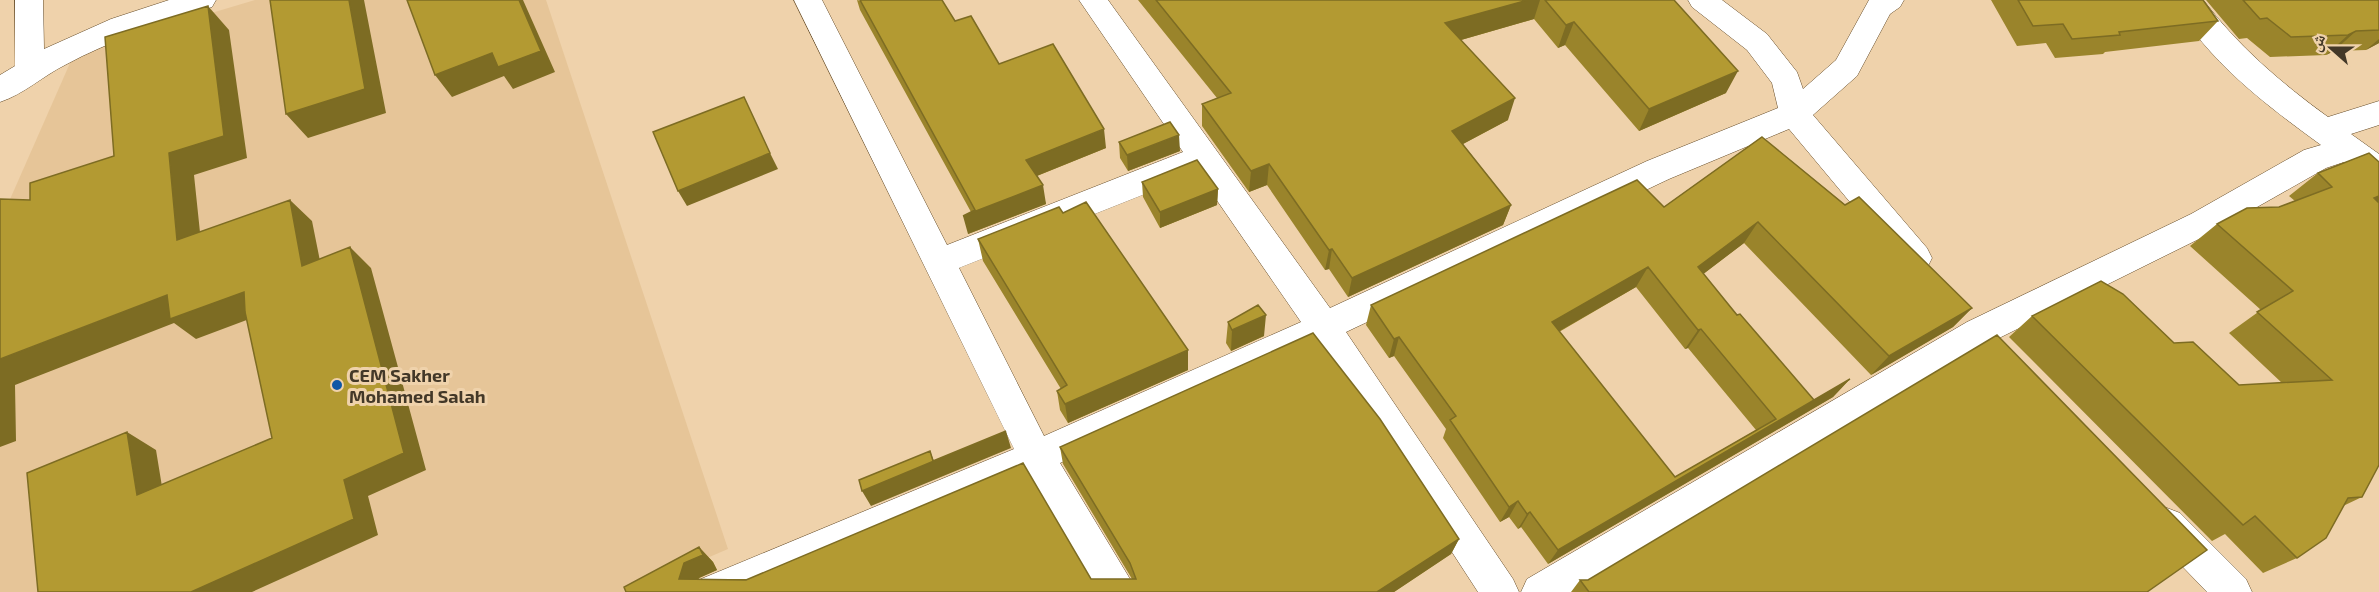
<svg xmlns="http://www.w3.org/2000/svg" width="2379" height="592" viewBox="0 0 2379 592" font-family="'Exo 2','Noto Naskh Arabic',sans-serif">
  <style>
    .built { fill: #e6c598 }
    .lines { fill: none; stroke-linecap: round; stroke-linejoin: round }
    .minor-casing { stroke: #654c29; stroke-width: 1 }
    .minor { fill: #fff; fill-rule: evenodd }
    .wall { fill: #9a842b; fill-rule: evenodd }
    .shaded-wall { fill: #7d6c23 }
    .building { fill: #b39a32; stroke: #7d6c23; stroke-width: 1.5; fill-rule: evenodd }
    .poi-dot { fill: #0e57a6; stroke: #efd2ab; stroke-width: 2 }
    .labels { text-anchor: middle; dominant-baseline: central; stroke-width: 6; stroke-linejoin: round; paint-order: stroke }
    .poi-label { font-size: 18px; font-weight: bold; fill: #433828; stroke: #efd2ab; text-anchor: start }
  </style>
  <rect width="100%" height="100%" fill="#efd2ab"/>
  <path class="built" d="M 255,0 L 546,0 L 728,549 L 628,592 L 0,592 L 0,222 L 74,54 Z"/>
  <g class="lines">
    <g class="minor-casing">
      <path id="minor" d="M 15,0 L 43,0 L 44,49 L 111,19 L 169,0 L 216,0 L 212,7 C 162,24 111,40 65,65 C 43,76 24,94 0,102 L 0,75 L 15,66 Z
        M 794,0 L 822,0 L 947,245 L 1183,152 L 1079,0 L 1108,0 L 1330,308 L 1647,161 L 1778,108 L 1772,83 L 1747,50 L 1692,7 L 1688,0 L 1722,0 L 1767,34 L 1797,72 L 1803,89 L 1836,60 L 1869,0 L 1904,0 L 1900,7 L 1890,14 L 1857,76 L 1813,115 L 1927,248 L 1932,258 L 1927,268 L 1916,272 L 1905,268 L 1789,129 L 1669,179 L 1346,332 L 1513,579 L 1519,592 L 1478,592 L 1318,346 L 1060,463 L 1130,579 L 1136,592 L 1096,592 L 1029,477 L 758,592 L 695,592 L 701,579 L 1014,449 ZM 1198,173 L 1301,322 L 1044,436 L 959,268 Z
        M 2173,0 L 2203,0 C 2238,46 2281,83 2328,117 L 2379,101 L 2379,125 L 2351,134 L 2379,154 L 2379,184 L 2368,180 L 2344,162 L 2326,168 L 2213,232 L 1991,342 L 1575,592 L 1521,592 L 1527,579 L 1967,322 L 2191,214 L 2304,150 L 2321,145 C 2266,105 2206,60 2173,0 Z
        M 2167,508 L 2180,513 L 2246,579 L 2252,592 L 2207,592 L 2154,537 L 2149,525 L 2154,513 Z"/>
    </g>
    <use href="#minor" class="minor"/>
  </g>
  <path class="wall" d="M 857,0 L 955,21 L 999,64 L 1106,148 L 1037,176 L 1046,204 L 968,234 L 971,212 L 860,10 Z
    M 1138,0 L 1674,0 L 1726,93 L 1639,131 L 1565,45 L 1558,48 L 1534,19 L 1461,40 L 1508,120 L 1463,144 L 1511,205 L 1503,225 L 1348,297 L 1329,269 L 1325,270 L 1267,185 L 1249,192 L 1202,126 L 1202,104 L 1217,98 Z
    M 1991,0 L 2203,0 L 2218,21 L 2199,41 L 2105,52 L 2103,54 L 2055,58 L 2046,43 L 2017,46 Z
    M 2206,0 L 2379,0 L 2379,43 L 2366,50 L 2334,51 L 2326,55 L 2270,57 L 2247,38 L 2239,39 Z
    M 1762,137 L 1972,308 L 1953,327 L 1871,375 L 1744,243 L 1703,274 L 1737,315 L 1814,400 L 1850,379 L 1833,397 L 1548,564 L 1521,527 L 1518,529 L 1509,517 L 1500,522 L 1443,438 L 1446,429 L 1394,356 L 1389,358 L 1366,325 L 1371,305 L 1664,207 ZM 1636,287 L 1685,349 L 1688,348 L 1756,430 L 1675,477 L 1559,332 Z
    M 1119,142 L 1180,151 L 1128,171 L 1120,158 Z
    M 2369,153 L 2378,466 L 2362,497 L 2343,506 L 2297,558 L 2263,573 L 2225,534 L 2212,541 L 2009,337 L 2032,316 L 2174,343 L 2239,385 L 2282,383 L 2229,333 L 2261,310 L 2190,246 L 2217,224 L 2279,207 L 2295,201 L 2289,196 L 2318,173 Z
    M 1142,182 L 1218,189 L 1217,205 L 1160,228 L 1143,197 Z
    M 1063,213 L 1188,370 L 1068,423 L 1060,410 L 1057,391 L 1061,389 L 983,261 L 978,239 Z
    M 1228,322 L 1264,336 L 1231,351 L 1226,343 Z
    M 1060,447 L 1459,539 L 1451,554 L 1394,592 L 626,592 L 699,547 L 713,562 L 717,570 L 699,578 L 698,579 L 1132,579 L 1063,464 Z
    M 1580,580 L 2147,592 L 1571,592 Z"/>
  <path class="shaded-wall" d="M 349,0 L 364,0 L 386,113 L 308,138 L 286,114 Z
    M 519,0 L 523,0 L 555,72 L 513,89 L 504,76 L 452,97 L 435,75 Z
    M 1528,0 L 1540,0 L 1534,19 L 1440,46 L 1445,23 Z
    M 208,6 L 229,30 L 247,158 L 194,175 L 203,261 L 177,240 L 169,153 Z
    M 1574,22 L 1565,45 L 1558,48 L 1566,25 Z
    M 2356,31 L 2334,51 L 2326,55 L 2348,35 Z
    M 2379,39 L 2379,43 L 2366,50 Z
    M 1738,71 L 1726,93 L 1639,131 L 1649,109 Z
    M 1515,98 L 1508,120 L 1446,153 L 1452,131 Z
    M 1104,129 L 1106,148 L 1029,179 L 1026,160 Z
    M 1179,135 L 1180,151 L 1128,171 L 1127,155 Z
    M 770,153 L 778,169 L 687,206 L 678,191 Z
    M 1269,164 L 1267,185 L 1249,192 L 1251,171 Z
    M 1043,185 L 1046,204 L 968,234 L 963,216 Z
    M 1218,189 L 1217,205 L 1160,228 L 1160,212 Z
    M 2379,196 L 2379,205 L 2374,198 Z
    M 290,200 L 312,221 L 325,286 L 302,266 Z
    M 1511,205 L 1503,225 L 1348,297 L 1352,278 Z
    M 1758,222 L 1744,243 L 1685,288 L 1698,267 Z
    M 350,247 L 371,268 L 426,470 L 368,496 L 378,535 L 252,592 L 191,592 L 344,480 Z
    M 1332,249 L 1329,269 L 1325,270 L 1329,250 Z
    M 1648,267 L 1636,287 L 1542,341 L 1552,322 Z
    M 244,292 L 268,312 L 196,339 L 174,323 L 15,385 L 16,441 L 0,447 L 0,359 L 167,295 Z
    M 1972,308 L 1953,327 L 1871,375 L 1889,356 Z
    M 1266,315 L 1264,336 L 1231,351 L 1232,330 Z
    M 1701,329 L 1688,348 L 1685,349 L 1698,330 Z
    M 1399,337 L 1394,356 L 1389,358 L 1394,339 Z
    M 1188,350 L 1188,370 L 1068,423 L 1065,404 Z
    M 1850,379 L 1833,397 L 1548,564 L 1558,550 Z
    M 1006,431 L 1011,448 L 871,506 L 862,491 L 930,451 L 934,461 Z
    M 127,432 L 156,450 L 166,511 L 137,495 Z
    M 1518,501 L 1509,517 L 1500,522 L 1509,507 Z
    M 1530,512 L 1521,527 L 1518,529 L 1527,514 Z
    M 1459,539 L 1451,554 L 1394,592 L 1377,592 Z
    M 699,547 L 713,562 L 717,570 L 699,578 L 694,592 L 679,579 L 684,563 Z"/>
  <path class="building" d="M 270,0 L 349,0 L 365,89 L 286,114 Z
    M 407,0 L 519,0 L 541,51 L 498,67 L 492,53 L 435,75 Z
    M 860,0 L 942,0 L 955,21 L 971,16 L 999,64 L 1053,44 L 1104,129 L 1026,160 L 1043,185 L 963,216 L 975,210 Z
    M 1156,0 L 1528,0 L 1445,23 L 1515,98 L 1452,131 L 1511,205 L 1352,278 L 1332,249 L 1329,250 L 1269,164 L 1251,171 L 1202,104 L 1231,93 Z
    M 1545,0 L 1674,0 L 1738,71 L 1649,109 L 1574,22 L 1566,25 Z
    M 2018,0 L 2203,0 L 2218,21 L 2119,32 L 2120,35 L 2072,39 L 2063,24 L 2033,26 Z
    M 2243,0 L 2379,0 L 2379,30 L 2356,31 L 2348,35 L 2291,37 L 2267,18 L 2260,19 Z
    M 208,6 L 224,136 L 169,153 L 177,240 L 290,200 L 302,266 L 350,247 L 404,453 L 344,480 L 354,519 L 191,592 L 38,592 L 27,473 L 127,432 L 137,495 L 272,438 L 245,312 L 244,292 L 170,319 L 167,295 L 0,359 L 0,199 L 30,200 L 30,183 L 114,156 L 105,37 Z
    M 744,97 L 770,153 L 678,191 L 653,132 Z
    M 1170,122 L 1179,135 L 1127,155 L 1119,142 Z
    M 1762,137 L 1845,205 L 1859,197 L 1972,308 L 1889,356 L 1758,222 L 1698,267 L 1737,315 L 1740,314 L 1814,400 L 1850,379 L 1558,550 L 1530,512 L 1527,514 L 1518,501 L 1509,507 L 1450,420 L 1456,416 L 1399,337 L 1394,339 L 1371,305 L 1637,180 L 1664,207 ZM 1648,267 L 1698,330 L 1701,329 L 1776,419 L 1675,477 L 1552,322 Z
    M 2369,153 L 2379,162 L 2379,196 L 2374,198 L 2379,203 L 2379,465 L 2362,497 L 2348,498 L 2326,538 L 2297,558 L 2255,516 L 2243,525 L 2032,316 L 2101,281 L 2123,294 L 2174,343 L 2193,342 L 2239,385 L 2332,380 L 2257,312 L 2293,291 L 2217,224 L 2247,208 L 2279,207 L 2332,187 L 2318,173 Z
    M 1197,160 L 1218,189 L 1160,212 L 1142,182 Z
    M 1086,202 L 1188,350 L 1065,404 L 1057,391 L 1067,385 L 978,239 L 1059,207 L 1063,213 Z
    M 1258,305 L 1266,315 L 1232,330 L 1228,322 Z
    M 1313,333 L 1380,419 L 1459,539 L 1377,592 L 626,592 L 624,587 L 699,547 L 703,555 L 684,563 L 679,579 L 746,580 L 1023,463 L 1091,579 L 1136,579 L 1130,563 L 1060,447 Z
    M 1997,335 L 2207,550 L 2147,592 L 1589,592 L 1580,580 L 1588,580 Z
    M 1006,431 L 862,491 L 859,480 L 930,451 L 933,461 Z"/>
  <circle class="poi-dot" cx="337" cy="385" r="6"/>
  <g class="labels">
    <g class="poi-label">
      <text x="349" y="375">CEM Sakher<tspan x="349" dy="21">Mohamed Salah</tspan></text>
    </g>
  </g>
  <g transform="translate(2331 48) rotate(291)" stroke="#efd2ab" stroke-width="4.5" paint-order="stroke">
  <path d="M0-4.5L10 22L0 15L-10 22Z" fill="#433828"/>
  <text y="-9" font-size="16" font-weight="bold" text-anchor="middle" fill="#433828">ش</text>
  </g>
</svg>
